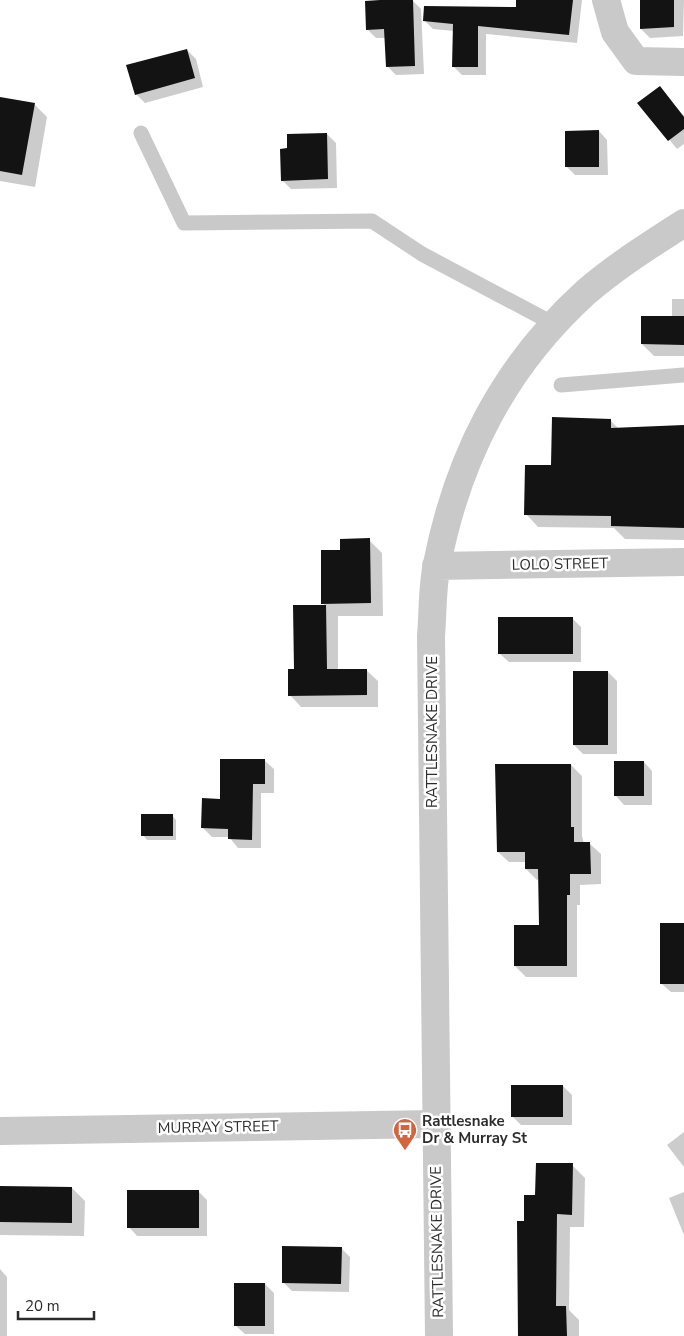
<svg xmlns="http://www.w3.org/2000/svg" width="684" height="1336" viewBox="0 0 684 1336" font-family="'Nunito Sans',sans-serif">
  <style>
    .shadow { fill: #0003 }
    .building { fill: #131313 }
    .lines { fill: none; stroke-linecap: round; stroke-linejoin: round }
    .service { stroke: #c9c9c9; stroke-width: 15 }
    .minor { stroke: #c9c9c9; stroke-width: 28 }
    .tertiary { stroke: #c9c9c9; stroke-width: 28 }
    .labels { text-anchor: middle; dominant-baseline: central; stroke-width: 5; stroke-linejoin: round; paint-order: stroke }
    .street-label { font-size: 15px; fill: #2c2c2c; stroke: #fff }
    .poi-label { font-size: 15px; font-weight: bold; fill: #2c2c2c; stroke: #fff; text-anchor: start }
  </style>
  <rect width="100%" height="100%" fill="#fff"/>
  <path class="shadow" d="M 412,0 L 421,9 L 424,74 L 396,75 L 387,66 L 386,38 L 376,38 L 367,29 Z
    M 518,0 L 582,0 L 577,43 L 486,34 L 486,75 L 462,75 L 453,66 L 454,31 L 433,29 L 424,20 L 517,8 Z
    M 641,0 L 684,0 L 683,36 L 650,38 L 641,29 Z
    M 187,50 L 196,59 L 203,87 L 145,103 L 136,94 Z
    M 659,87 L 684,116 L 684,144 L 677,149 L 639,103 Z
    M 0,98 L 34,104 L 47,117 L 35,187 L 0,181 Z
    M 599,131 L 607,140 L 608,175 L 575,175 L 566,166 Z
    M 327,134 L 336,143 L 337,188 L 291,189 L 282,180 L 288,149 Z
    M 672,299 L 684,299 L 684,356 L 654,356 L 642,344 L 672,317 Z
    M 610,420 L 619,429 L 684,426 L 684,540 L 625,539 L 614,528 L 538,527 L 526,514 L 552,466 Z
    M 369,540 L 382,553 L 383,616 L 338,616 L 338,670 L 366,670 L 378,681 L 378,707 L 301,707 L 290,695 L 295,670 L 325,606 L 323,603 L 341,551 Z
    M 572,618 L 581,627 L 581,662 L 509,662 L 500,654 Z
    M 608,672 L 617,681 L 617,754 L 583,754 L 574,745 Z
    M 265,761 L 274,769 L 274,793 L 261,793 L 261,848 L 238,848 L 229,837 L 212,837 L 203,828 L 221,800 Z
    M 644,762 L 652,771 L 652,805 L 624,805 L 616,796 Z
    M 571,765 L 582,776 L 582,836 L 584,844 L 590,844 L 601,854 L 601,884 L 580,885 L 580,905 L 577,905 L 577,977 L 526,977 L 515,966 L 540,926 L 540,879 L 537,880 L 526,869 L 526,862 L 509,862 L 498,852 Z
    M 172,815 L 176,820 L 176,840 L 147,840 L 143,835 Z
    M 684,924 L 684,992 L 671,992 L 662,984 Z
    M 563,1086 L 572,1095 L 572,1125 L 521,1125 L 512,1116 Z
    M 684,1132 L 684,1167 L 667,1145 Z
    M 572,1165 L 585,1178 L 584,1227 L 570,1227 L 569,1310 L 579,1320 L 579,1336 L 519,1336 L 525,1223 L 537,1196 Z
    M 0,1187 L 72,1188 L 85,1201 L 84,1236 L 0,1235 Z
    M 198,1191 L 207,1200 L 207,1236 L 137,1236 L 129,1227 Z
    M 684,1192 L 684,1235 L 669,1198 Z
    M 341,1248 L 350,1257 L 349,1292 L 292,1291 L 283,1282 Z
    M 0,1269 L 7,1277 L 7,1336 L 0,1336 Z
    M 265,1284 L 274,1293 L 274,1334 L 245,1334 L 236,1326 Z"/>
  <path class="building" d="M 380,0 L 413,0 L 415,66 L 386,67 L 384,29 L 366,30 L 365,1 Z
    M 516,0 L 573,0 L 569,35 L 478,26 L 478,67 L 452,67 L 453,24 L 423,21 L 424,6 L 516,7 Z
    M 640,0 L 674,0 L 674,27 L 640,29 Z
    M 187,49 L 195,78 L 135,95 L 126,65 Z
    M 660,86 L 684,117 L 684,129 L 668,141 L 637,103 Z
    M 0,97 L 35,103 L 22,175 L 0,171 Z
    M 599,130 L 599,167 L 565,167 L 565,131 Z
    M 327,133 L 328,179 L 281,181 L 280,149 L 287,148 L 287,134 Z
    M 641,316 L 684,316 L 684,345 L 641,344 Z
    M 552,417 L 611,419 L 611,428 L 684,425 L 684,528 L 611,526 L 611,516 L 524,515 L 525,465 L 551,465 Z
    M 370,538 L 371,603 L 321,604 L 321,550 L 340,550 L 340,539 Z
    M 293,605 L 326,605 L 327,669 L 367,669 L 367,695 L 288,696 L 288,669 L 294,669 Z
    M 498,617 L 573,617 L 573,654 L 498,654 Z
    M 573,671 L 608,671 L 608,745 L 573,745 Z
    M 220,759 L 265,759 L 265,784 L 253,784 L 252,840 L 228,839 L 228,829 L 201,828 L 202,798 L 220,799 Z
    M 614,761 L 644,761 L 644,796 L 614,796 Z
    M 495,764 L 571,764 L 571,827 L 574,827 L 574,842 L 590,842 L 591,874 L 570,874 L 570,895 L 567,895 L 567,966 L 514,966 L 514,925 L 539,925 L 538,869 L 525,869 L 525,852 L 497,852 Z
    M 141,814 L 173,814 L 173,836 L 141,836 Z
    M 660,923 L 684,923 L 684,984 L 660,984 Z
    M 511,1085 L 563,1085 L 563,1117 L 511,1117 Z
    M 536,1163 L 573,1163 L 572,1215 L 557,1214 L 556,1306 L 566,1306 L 567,1336 L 518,1336 L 517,1221 L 524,1221 L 524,1195 L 535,1195 Z
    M 0,1186 L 72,1187 L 72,1223 L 0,1222 Z
    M 127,1190 L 199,1190 L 199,1228 L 127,1228 Z
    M 282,1246 L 342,1247 L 341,1284 L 282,1283 Z
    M 234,1283 L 265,1283 L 265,1326 L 234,1326 Z"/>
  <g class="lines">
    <path class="service" d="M 141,133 L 184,223 L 372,221 L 422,254 L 554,324
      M 561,385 L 684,375"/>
    <path class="minor" d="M 606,0 L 615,32 L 636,61 L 684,62
      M 0,1131 L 435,1124"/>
    <path class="tertiary" d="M 436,566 L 684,562
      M 439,1336 L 431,636 C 433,612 432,587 437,564 C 458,457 504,367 585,293 C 616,266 650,245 684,223"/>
  </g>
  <defs>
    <g id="bus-pin" transform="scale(1.25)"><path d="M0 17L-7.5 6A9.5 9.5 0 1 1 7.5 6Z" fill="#d3643e" stroke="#fff"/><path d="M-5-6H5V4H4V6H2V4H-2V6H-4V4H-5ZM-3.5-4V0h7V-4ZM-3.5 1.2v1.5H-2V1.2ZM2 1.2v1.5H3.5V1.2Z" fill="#fff"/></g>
  </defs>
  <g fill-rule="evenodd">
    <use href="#bus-pin" x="405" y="1130"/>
  </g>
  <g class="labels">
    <g class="street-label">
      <text transform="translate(560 564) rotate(-1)">LOLO STREET</text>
      <text transform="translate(432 732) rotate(-90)">RATTLESNAKE DRIVE</text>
      <text transform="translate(218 1127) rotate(-1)">MURRAY STREET</text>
      <text transform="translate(437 1242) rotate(-91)">RATTLESNAKE DRIVE</text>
    </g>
    <g class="poi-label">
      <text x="422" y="1121">Rattlesnake<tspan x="422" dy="17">Dr &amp; Murray St</tspan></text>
    </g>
  </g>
  <path d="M18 1311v8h76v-8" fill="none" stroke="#2c2c2c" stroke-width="2.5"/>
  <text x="25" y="1311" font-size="15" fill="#2c2c2c" stroke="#ffffff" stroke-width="4" paint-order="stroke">20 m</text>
</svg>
